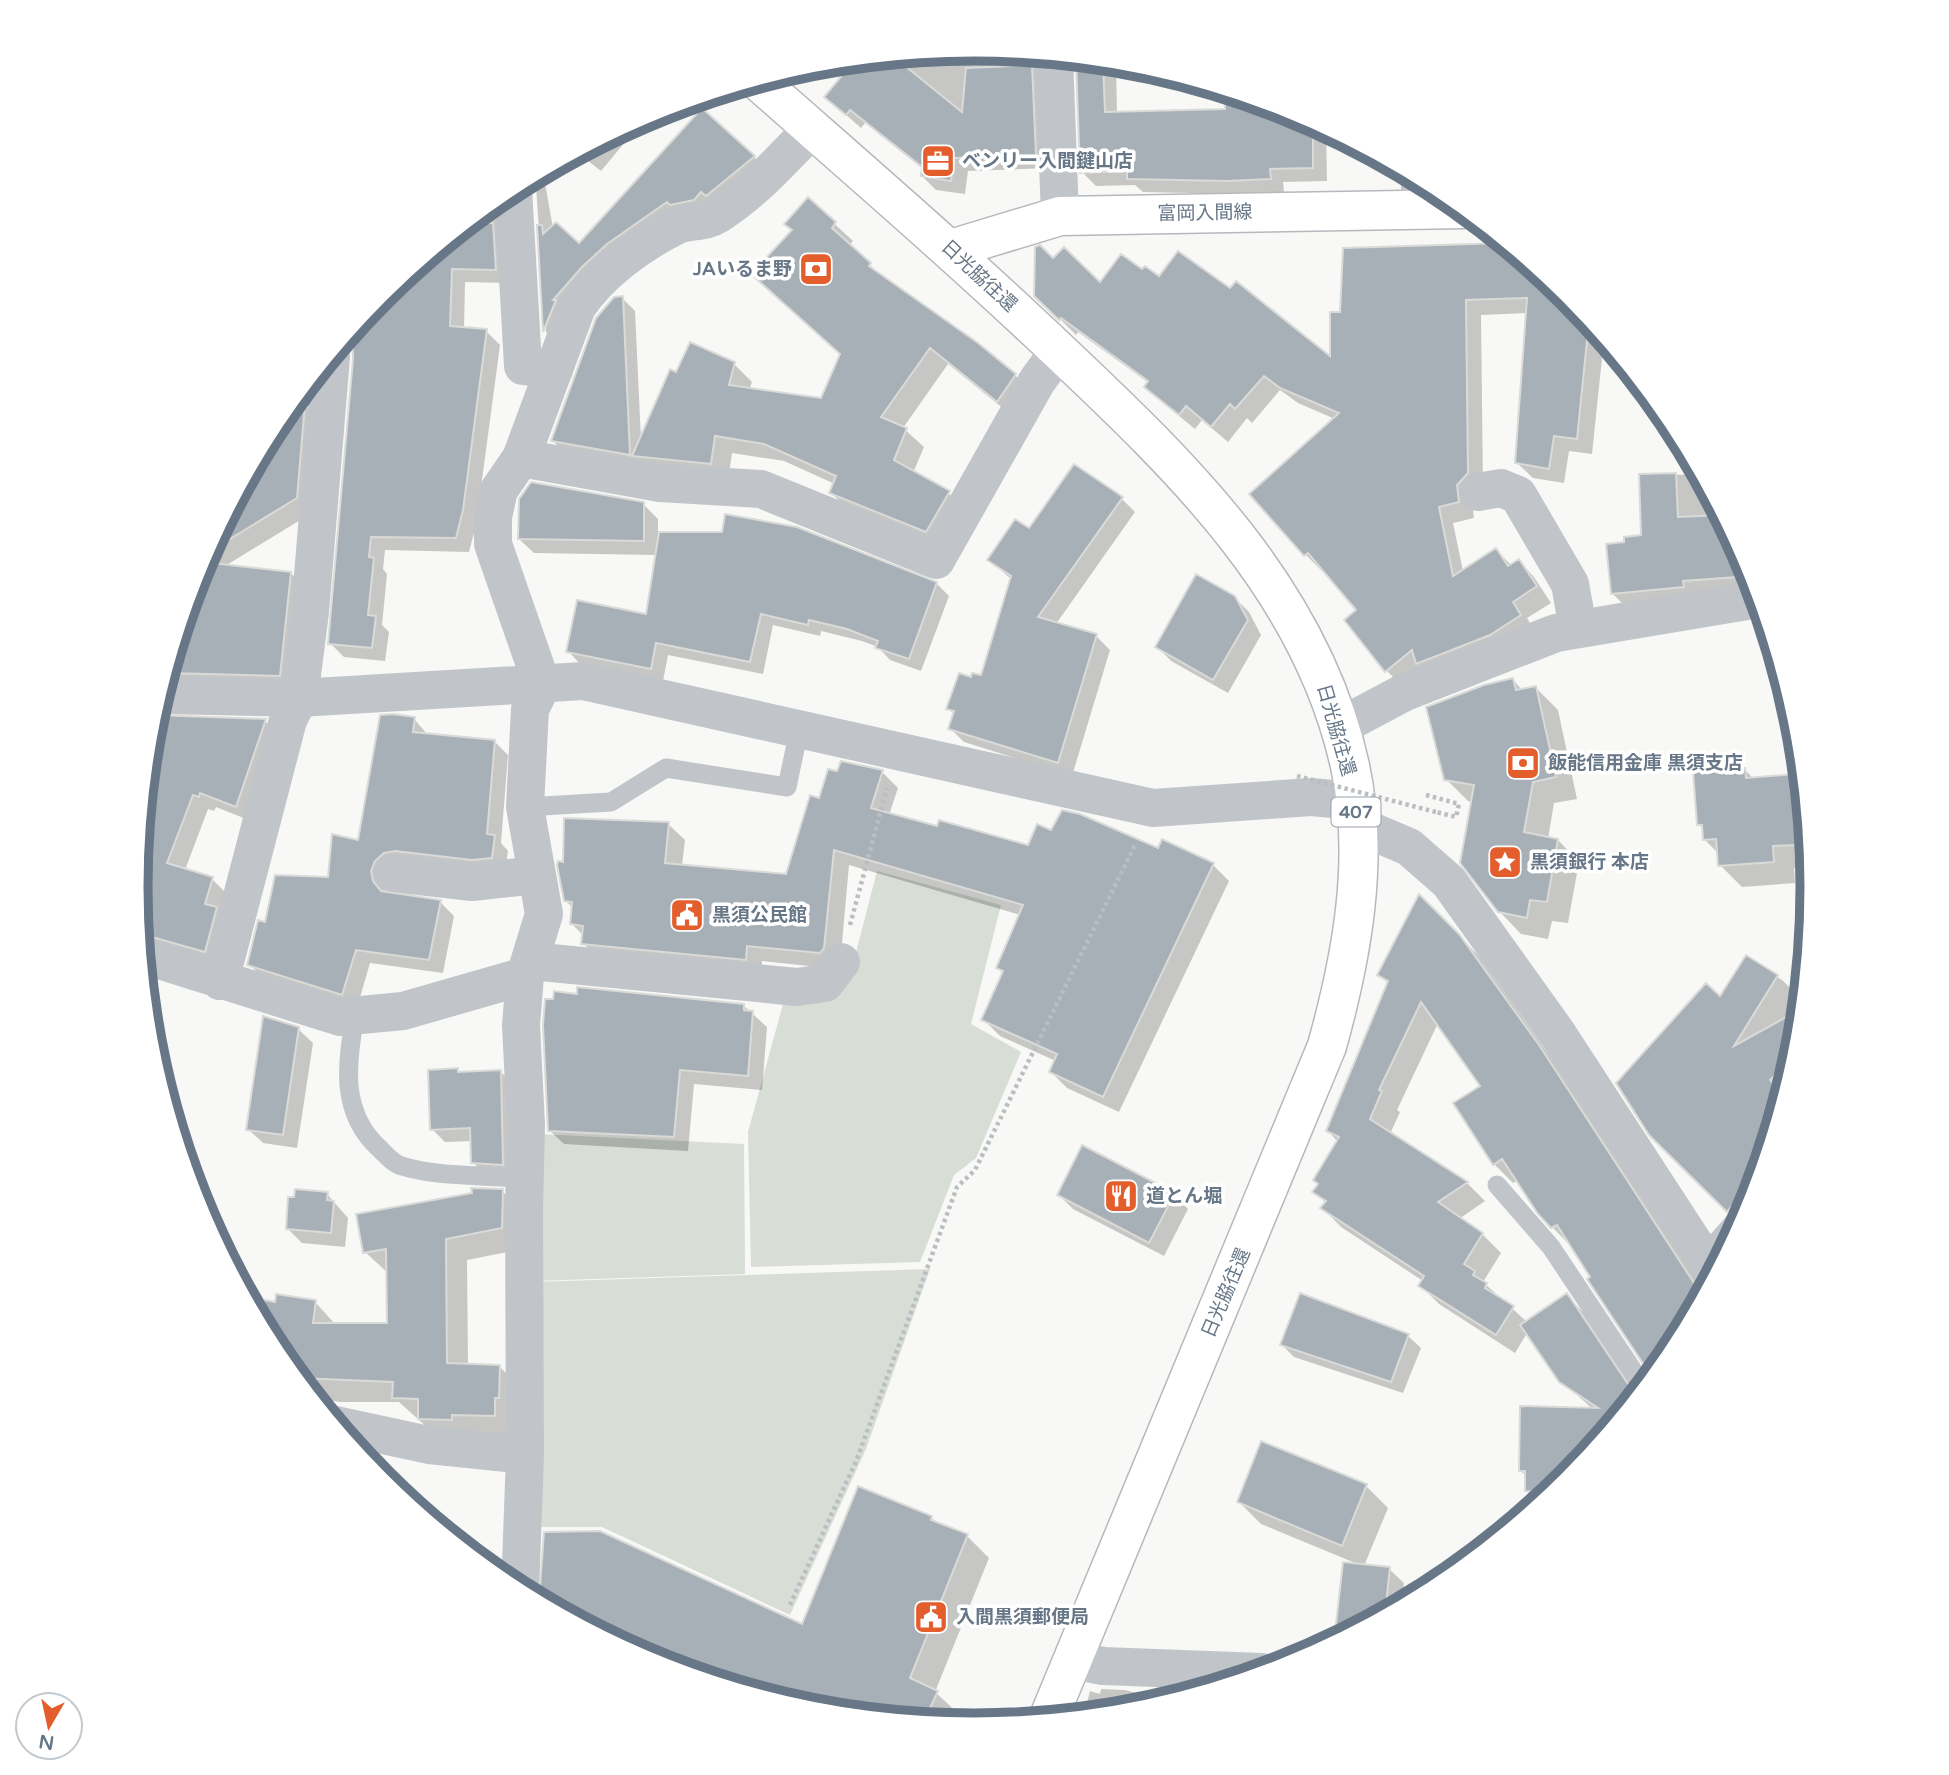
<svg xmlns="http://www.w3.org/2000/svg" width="1949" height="1775" viewBox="0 0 1949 1775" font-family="'Varela Round','Noto Sans JP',sans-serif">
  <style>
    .green { fill: #d8ddd5 }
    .shadow { fill: #0003 }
    .building { fill: #a8b0b7; stroke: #dadad8; stroke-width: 2 }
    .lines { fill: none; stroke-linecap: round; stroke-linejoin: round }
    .secondary-casing { stroke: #b4b9be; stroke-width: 41 }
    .trunk-casing { stroke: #b5b8bc; stroke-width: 41 }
    .path { stroke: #bbbec1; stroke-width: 4.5; stroke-dasharray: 3.5 3.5; stroke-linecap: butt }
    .service { stroke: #c1c5ca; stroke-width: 19 }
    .minor { stroke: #c1c5ca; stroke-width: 38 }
    .secondary { stroke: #fff; stroke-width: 38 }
    .trunk { stroke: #fff; stroke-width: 38 }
    .path-bridge { stroke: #bbbec1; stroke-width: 4.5; stroke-dasharray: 3.5 3.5; stroke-linecap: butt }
    .labels { text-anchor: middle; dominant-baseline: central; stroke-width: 7; stroke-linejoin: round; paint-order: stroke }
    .shield { fill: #fff; stroke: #95a0ab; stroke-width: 2 }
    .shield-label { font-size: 18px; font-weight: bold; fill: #677787 }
    .poi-label { font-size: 19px; font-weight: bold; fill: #677787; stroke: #fff; text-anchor: start }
    .street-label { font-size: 19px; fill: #677787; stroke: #fff }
    .rim { fill: none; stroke: #677787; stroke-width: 9 }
  </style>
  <rect width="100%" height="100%" fill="#f8f8f6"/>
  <path class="green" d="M 877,871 L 1001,905 L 971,1024 L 1021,1052 L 976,1158 L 954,1175 L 920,1262 L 751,1267 L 748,1132 L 783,1004 L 851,972 Z
    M 537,1134 L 744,1144 L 745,1274 L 533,1281 Z
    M 930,1269 L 866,1449 L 790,1615 L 602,1527 L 533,1527 L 533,1282 Z"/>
  <path class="shadow" d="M 975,49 L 1052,57 L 1049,168 L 968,171 L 965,194 L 936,190 L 922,176 L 923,169 L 865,123 L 861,128 L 826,97 L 856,61 Z
    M 1078,59 L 1116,63 L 1117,114 L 1227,111 L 1227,92 L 1296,113 L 1326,129 L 1327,181 L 1283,182 L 1284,192 L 1241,194 L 1143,192 L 1135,185 L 1096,186 L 1082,172 Z
    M 702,110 L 768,170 L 686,218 L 558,344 L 546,332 L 536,186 L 535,181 L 528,180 L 543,172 L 553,228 L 579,245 Z
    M 646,117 L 601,171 L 578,153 Z
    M 508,191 L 509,283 L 465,282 L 464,329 L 486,331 L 500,345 L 476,525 L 469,552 L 385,550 L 383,569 L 387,574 L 382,625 L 389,632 L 385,661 L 344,657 L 330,643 L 355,359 L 353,329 L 382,294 Z
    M 809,200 L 853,241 L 849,246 L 885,279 L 1015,375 L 1032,393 L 1015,418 L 948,364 L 903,428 L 924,447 L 913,473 L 948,493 L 966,511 L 944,549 L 849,510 L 831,493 L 835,484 L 784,461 L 732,453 L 728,481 L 565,453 L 553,441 L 622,298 L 635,311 L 641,440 L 676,374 L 734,364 L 752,382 L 749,390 L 822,400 L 841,355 L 794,230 Z
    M 1345,250 L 1568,295 L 1604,339 L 1592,454 L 1569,451 L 1564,483 L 1533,478 L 1517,463 L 1528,313 L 1481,315 L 1483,489 L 1472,501 L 1474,518 L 1453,523 L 1463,571 L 1496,550 L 1512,566 L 1519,561 L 1534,577 L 1551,603 L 1527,618 L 1535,631 L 1402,686 L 1386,670 L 1359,610 L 1323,568 L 1321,570 L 1306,555 L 1335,419 L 1298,403 L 1280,390 L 1252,423 L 1247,418 L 1228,442 L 1202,420 L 1195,429 L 1162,402 L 1146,386 L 1149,383 L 1078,332 L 1076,335 L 1036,295 L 1053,260 L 1100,285 L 1143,272 L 1332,360 L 1341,313 Z
    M 293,403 L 304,405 L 320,420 L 312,513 L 225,566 L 291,573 L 306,589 L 295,690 L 161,696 L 200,566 L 278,421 Z
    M 1700,474 L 1749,567 L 1756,589 L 1625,606 L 1612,593 L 1626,544 L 1643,536 L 1640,476 Z
    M 1121,498 L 1135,512 L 1056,624 L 1096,636 L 1110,650 L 1072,776 L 964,742 L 950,728 L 955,715 L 948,708 L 972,680 L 983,678 L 1012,580 L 990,560 L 1029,530 Z
    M 643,504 L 658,519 L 658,534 L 723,534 L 936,583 L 949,596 L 921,671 L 890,660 L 878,647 L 862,641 L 821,631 L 820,636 L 773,625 L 763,674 L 668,655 L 663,681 L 580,664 L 568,651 L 648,616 L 657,555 L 534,553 L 519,539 Z
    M 1234,597 L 1249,612 L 1261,635 L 1228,693 L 1171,661 L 1157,646 Z
    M 1513,680 L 1523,691 L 1536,688 L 1558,710 L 1577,799 L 1554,803 L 1548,839 L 1558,840 L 1579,862 L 1568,923 L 1552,921 L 1548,939 L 1521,934 L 1499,911 L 1473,802 L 1468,801 L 1446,779 Z
    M 155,715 L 156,717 L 265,721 L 280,736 L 251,821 L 216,807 L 214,811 L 208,809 L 185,870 L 212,879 L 227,894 L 220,966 L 141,942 L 136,887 Z
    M 414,719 L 428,735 L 494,741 L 508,755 L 501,843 L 508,851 L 505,871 L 385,885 L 386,894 L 440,902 L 454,916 L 443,973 L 370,963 L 357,1008 L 263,978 L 249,964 L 266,924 L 329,879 L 359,842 Z
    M 1745,770 L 1754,779 L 1794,776 L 1803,785 L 1811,866 L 1794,868 L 1795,883 L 1742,887 L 1720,865 L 1719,854 L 1705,840 L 1704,830 L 1698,824 Z
    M 882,772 L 898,788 L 889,815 L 1029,847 L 1052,833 L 1158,850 L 1213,865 L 1229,881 L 1119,1112 L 1067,1088 L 1051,1072 L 1056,1061 L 1000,1036 L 983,1019 L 1004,974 L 998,968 L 1021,915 L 849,865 L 840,965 L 837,969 L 762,961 L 762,975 L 600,960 L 583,943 L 584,936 L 572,924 L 573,908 L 566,901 L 668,824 L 685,840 L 682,866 L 787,876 L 820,801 L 839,773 Z
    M 1419,897 L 1478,955 L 1557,1066 L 1704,1292 L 1671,1354 L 1653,1376 L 1589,1279 L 1592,1277 L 1571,1246 L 1552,1227 L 1518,1180 L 1513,1183 L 1494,1164 L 1482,1086 L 1438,1023 L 1397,1110 L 1400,1112 L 1390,1134 L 1467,1183 L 1485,1201 L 1459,1219 L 1482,1234 L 1501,1253 L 1483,1282 L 1527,1322 L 1566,1295 L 1585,1314 L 1638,1394 L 1567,1481 L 1540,1503 L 1526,1490 L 1527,1477 L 1520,1470 L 1594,1410 L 1561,1381 L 1527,1333 L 1515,1353 L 1439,1304 L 1420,1285 L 1423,1281 L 1341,1227 L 1323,1208 L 1326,1203 L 1315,1192 L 1338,1142 L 1328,1131 L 1389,984 L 1379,975 Z
    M 1746,957 L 1782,980 L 1802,999 L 1797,1051 L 1749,1209 L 1741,1224 L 1651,1133 L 1721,999 Z
    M 578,995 L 743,1005 L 767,1027 L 762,1090 L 694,1084 L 688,1151 L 564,1144 L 549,1130 Z
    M 298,1029 L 313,1043 L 297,1148 L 263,1143 L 248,1129 Z
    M 457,1070 L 462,1074 L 501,1072 L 514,1085 L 515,1177 L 486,1176 L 473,1162 L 472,1141 L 445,1142 L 432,1129 Z
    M 502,1191 L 523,1212 L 523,1249 L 467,1260 L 468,1366 L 500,1367 L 521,1388 L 515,1437 L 440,1439 L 399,1402 L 340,1402 L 313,1397 L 277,1353 L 248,1298 L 277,1303 L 315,1302 L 336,1325 L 389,1325 L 388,1273 L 365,1252 Z
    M 327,1194 L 348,1218 L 345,1247 L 302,1243 L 287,1228 Z
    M 1174,1194 L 1188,1209 L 1164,1256 L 1073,1209 L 1059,1195 Z
    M 196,1195 L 226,1227 L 222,1250 L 200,1208 Z
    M 1301,1296 L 1408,1336 L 1421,1348 L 1403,1393 L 1294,1357 L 1282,1345 Z
    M 1366,1486 L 1388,1508 L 1364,1566 L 1389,1569 L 1404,1583 L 1401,1605 L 1336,1641 L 1360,1565 L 1261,1524 L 1239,1502 Z
    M 931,1517 L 938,1524 L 967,1536 L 989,1558 L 935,1692 L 960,1715 L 958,1724 L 811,1710 L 803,1627 Z
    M 1101,1689 L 1125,1690 L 1155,1698 L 1157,1692 L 1186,1695 L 1138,1710 L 1084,1715 L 1090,1691 L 1100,1694 Z"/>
  <path class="building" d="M 894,57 L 962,112 L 966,68 L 1032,65 L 1036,155 L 954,158 L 951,181 L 921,176 L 922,167 L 850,110 L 846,115 L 824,97 L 854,61 Z
    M 1076,59 L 1103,62 L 1105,112 L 1225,109 L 1225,92 L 1296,113 L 1313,122 L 1313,168 L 1270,169 L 1271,179 L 1227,181 L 1127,179 L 1127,171 L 1080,173 Z
    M 702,108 L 755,156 L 706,196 L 701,192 L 694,200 L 670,205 L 667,202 L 607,244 L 582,267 L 553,300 L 556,300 L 543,332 L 537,225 L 542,225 L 543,234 L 556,222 L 579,243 Z
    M 808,197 L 836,222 L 832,228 L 871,263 L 869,266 L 978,343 L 1016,374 L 997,402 L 930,348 L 881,417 L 907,428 L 894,460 L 950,491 L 926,532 L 829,493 L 836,476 L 764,444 L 715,436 L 711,464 L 632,456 L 670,369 L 676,372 L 690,342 L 735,362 L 729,385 L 821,398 L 840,354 L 751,274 L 792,230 L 784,224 Z
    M 469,223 L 493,223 L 496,270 L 452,269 L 450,326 L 487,329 L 463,510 L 456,538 L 371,537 L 369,557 L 374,558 L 368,615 L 376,616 L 372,648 L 328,644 L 353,359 L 352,331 L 382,294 Z
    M 1505,243 L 1568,295 L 1589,321 L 1577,439 L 1554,436 L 1549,469 L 1515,463 L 1527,298 L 1466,300 L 1468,473 L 1457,485 L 1459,502 L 1439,507 L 1453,576 L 1496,548 L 1508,566 L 1519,559 L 1537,586 L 1513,602 L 1521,615 L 1490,635 L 1416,664 L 1412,650 L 1385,672 L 1344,620 L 1356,610 L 1308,553 L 1304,556 L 1249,494 L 1339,413 L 1280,388 L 1264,376 L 1235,409 L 1230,404 L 1211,427 L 1186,406 L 1179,415 L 1144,387 L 1148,381 L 1061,318 L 1059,320 L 1034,296 L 1035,247 L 1040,245 L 1053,258 L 1064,247 L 1100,282 L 1121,254 L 1142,269 L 1145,266 L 1159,276 L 1178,251 L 1230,288 L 1236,281 L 1330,356 L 1330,312 L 1340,312 L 1343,248 Z
    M 623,296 L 630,455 L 551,441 L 596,318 L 614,297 Z
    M 294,401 L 305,403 L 297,498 L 207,553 L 278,421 Z
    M 1074,464 L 1123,497 L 1038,617 L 1097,634 L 1058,763 L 948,729 L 954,711 L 946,709 L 959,673 L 971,677 L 972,673 L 981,675 L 1011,576 L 987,560 L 1015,519 L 1029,528 Z
    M 1676,473 L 1678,517 L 1721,515 L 1752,576 L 1683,581 L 1684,587 L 1611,594 L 1606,544 L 1624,542 L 1624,537 L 1641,535 L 1639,474 Z
    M 531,482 L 644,502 L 644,541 L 518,539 L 519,499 Z
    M 725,514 L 797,527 L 937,582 L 909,659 L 875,648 L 878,641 L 847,629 L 809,620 L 808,625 L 761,614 L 750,662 L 656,643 L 651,669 L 566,652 L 577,600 L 646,614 L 659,532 L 722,532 Z
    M 203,562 L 291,572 L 280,676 L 167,673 Z
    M 1196,574 L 1235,596 L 1248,620 L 1213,680 L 1155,647 Z
    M 1513,678 L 1516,690 L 1536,686 L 1556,777 L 1533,782 L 1524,832 L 1558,839 L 1547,902 L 1530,900 L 1527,918 L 1498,912 L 1460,863 L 1474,785 L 1444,780 L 1426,707 L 1484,685 Z
    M 393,714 L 415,717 L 413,732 L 495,740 L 487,834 L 495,835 L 492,858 L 472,860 L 395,851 L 384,853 L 375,861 L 371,871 L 373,881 L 381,891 L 441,900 L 429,960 L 356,950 L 342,995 L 247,965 L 258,920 L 265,922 L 275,875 L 328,877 L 332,834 L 358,840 L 380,715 Z
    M 155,715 L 266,719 L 236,807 L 200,793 L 199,797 L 193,795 L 167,863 L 213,877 L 205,904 L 217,907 L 205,952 L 141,934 L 136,887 Z
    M 841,761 L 883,770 L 871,808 L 937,826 L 939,820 L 1028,845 L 1037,824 L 1051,830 L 1062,810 L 1080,814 L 1158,848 L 1162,839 L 1214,863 L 1103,1097 L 1049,1072 L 1057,1054 L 981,1020 L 1003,971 L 996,968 L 1023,905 L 834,850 L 824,948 L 820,953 L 747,946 L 746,960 L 581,944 L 583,926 L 570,924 L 572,902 L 564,901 L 557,865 L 558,861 L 563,862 L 564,818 L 669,822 L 665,863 L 786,874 L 810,795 L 819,798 L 828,769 L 837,771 Z
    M 1745,768 L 1746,778 L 1795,774 L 1799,845 L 1773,846 L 1774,862 L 1718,866 L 1716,839 L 1703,840 L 1702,825 L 1697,825 L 1693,771 Z
    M 1419,894 L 1459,934 L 1539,1045 L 1696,1286 L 1704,1293 L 1671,1354 L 1652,1377 L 1587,1279 L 1590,1277 L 1557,1225 L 1551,1228 L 1538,1214 L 1502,1159 L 1493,1165 L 1453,1103 L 1480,1086 L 1421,1002 L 1379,1090 L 1382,1091 L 1370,1119 L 1468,1182 L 1438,1202 L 1483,1233 L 1464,1264 L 1475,1271 L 1473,1275 L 1487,1283 L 1485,1288 L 1514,1306 L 1496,1335 L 1418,1286 L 1424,1276 L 1320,1208 L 1326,1201 L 1312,1192 L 1318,1184 L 1313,1180 L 1339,1137 L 1326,1131 L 1388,981 L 1377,975 Z
    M 1746,955 L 1778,975 L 1734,1046 L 1801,1009 L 1796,1055 L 1770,1080 L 1784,1094 L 1754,1193 L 1741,1195 L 1727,1212 L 1649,1135 L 1616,1083 L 1706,983 L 1720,996 Z
    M 577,987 L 744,1004 L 744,1010 L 753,1011 L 748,1076 L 680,1070 L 674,1137 L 548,1131 L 543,1025 L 545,999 L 553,999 L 554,991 L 577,994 Z
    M 263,1016 L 299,1027 L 283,1135 L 246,1130 Z
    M 458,1068 L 458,1072 L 501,1070 L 503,1165 L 471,1163 L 470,1128 L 430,1130 L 428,1070 Z
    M 1082,1145 L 1175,1193 L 1149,1243 L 1057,1195 Z
    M 471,1188 L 503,1189 L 502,1228 L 446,1239 L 447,1363 L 500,1365 L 499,1398 L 495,1398 L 495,1416 L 452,1415 L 452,1420 L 418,1419 L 418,1399 L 392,1398 L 393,1382 L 298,1378 L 277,1353 L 261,1323 L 265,1300 L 275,1302 L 276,1294 L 316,1300 L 313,1323 L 387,1323 L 386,1249 L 363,1253 L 356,1214 L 472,1193 Z
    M 295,1189 L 328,1192 L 327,1200 L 334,1201 L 331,1233 L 286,1229 L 288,1197 L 294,1197 Z
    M 1300,1293 L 1409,1334 L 1391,1382 L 1280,1345 Z
    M 1567,1293 L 1636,1396 L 1567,1481 L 1553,1492 L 1525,1491 L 1525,1471 L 1519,1471 L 1520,1406 L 1598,1408 L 1559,1382 L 1520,1325 Z
    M 1261,1441 L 1367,1484 L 1342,1546 L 1237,1502 Z
    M 858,1486 L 932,1516 L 931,1520 L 968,1534 L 910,1678 L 938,1691 L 924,1721 L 811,1710 L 653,1662 L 539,1601 L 544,1532 L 600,1531 L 802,1624 Z
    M 1343,1562 L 1390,1567 L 1385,1614 L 1334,1642 Z"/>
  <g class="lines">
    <g class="secondary-casing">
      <path id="secondary" d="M 951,249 L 1060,216 L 1463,209"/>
    </g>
    <g class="trunk-casing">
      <path id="trunk" d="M 758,81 C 860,171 962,259 1060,352 C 1184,469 1312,592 1350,766 C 1370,859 1352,956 1327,1046 L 1048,1719"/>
    </g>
    <path class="path" d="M 1426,795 L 1459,804 L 1456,817 L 1436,812
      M 850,925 L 887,788
      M 790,1605 L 857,1459 L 957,1187 L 975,1170 L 1136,843"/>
    <path class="service" d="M 525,807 L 611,802 L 666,768 L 787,787 L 799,730
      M 355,1016 C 346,1065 340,1114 381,1150 C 387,1156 394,1164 402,1166 C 441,1178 485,1174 525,1179
      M 1497,1185 L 1551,1247 L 1644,1387
      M 1704,1256 L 1750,1204"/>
    <path class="minor" d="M 1054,57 L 1060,216
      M 1420,180 L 1420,209
      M 513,188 L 523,366 L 554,370
      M 521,458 L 660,483 L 761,489 L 936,560 L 1037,381 L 1059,351
      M 1478,492 L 1501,488 L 1518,495 L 1570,584 L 1578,628
      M 161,695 L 299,698 L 583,681 L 1153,808 L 1311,797 L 1355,801
      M 1339,727 L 1405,692 L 1556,633 L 1759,599
      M 1357,825 L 1409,847 L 1449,882 L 1557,1033 L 1714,1274
      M 393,873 L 472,882 L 537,875
      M 143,955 L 340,1017 L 403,1011 L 525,976
      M 531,961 L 797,987 L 825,983 L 841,962
      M 220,981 L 288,720 L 299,698 L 310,612 L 331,357
      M 336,1425 L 429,1445 L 525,1455
      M 520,1591 L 525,1455 L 524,1209 L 526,1125 L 521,1025 L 525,976 L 544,914 L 525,807 L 530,709 L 542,685 L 493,544 L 493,517 L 499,490 L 521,458 L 577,307 C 600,273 639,244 676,226 C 688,220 705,223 717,215 C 754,192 782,159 812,129
      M 1073,1660 L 1103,1666 L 1262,1672"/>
    <use href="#secondary" class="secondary"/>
    <use href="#trunk" class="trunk"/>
    <path class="path-bridge" d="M 1297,776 L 1436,812"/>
  </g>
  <defs>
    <g id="office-square" transform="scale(1.75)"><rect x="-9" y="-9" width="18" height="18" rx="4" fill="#e35e2c" stroke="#fff"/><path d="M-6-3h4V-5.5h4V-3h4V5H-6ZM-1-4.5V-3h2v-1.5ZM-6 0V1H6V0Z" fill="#fff"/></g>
    <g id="bank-square" transform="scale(1.75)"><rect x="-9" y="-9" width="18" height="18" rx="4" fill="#e35e2c" stroke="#fff"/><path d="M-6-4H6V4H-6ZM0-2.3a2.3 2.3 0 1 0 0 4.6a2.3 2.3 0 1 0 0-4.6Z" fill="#fff"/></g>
    <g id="sight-square" transform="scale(1.75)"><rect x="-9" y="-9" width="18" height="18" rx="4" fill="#e35e2c" stroke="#fff"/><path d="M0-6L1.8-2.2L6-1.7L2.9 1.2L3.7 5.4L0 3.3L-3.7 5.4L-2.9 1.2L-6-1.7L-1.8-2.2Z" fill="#fff"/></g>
    <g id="civic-square" transform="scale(1.75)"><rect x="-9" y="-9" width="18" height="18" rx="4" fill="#e35e2c" stroke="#fff"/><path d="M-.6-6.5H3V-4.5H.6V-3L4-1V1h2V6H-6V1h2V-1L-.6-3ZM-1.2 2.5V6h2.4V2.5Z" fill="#fff"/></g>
    <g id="restaurant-square" transform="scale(1.75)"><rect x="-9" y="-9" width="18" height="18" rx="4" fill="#e35e2c" stroke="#fff"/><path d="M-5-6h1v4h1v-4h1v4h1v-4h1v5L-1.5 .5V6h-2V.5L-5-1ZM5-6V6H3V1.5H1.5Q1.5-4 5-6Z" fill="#fff"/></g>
  </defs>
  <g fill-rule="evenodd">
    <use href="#office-square" x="938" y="161"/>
    <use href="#bank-square" x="816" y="269"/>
    <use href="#bank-square" x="1523" y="763"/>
    <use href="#sight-square" x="1505" y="862"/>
    <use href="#civic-square" x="687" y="915"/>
    <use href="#restaurant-square" x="1121" y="1196"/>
    <use href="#civic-square" x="931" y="1617"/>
  </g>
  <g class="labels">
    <rect class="shield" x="1331.5" y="797.5" width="49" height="29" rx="5"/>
    <g class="shield-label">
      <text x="1356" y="812">407</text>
    </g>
    <g class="poi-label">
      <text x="962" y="161">ベンリー入間鍵山店</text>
      <text x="792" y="269" text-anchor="end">JAいるま野</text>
      <text x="1548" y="763">飯能信用金庫 黒須支店</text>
      <text x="1530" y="862">黒須銀行 本店</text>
      <text x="712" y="915">黒須公民館</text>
      <text x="1146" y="1196">道とん堀</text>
      <text x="956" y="1617">入間黒須郵便局</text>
    </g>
    <g class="street-label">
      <text transform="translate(1205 213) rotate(-1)">富岡入間線</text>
      <text transform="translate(979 276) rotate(43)">日光脇往還</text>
      <text transform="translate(1336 730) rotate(74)">日光脇往還</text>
      <text transform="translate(1226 1293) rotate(-67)">日光脇往還</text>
    </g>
  </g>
  <path d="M0 0H1949V1775H0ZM148 887a826 826 0 1 1 1652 0a826 826 0 1 1-1652 0Z" fill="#fff" fill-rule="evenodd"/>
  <path class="rim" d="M148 887a826 826 0 1 1 1652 0a826 826 0 1 1-1652 0Z"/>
  <g transform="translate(49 1726) rotate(189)"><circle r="33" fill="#ffffff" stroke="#c2c9cf" stroke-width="2"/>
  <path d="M0-5L12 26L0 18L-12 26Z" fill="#e35e2c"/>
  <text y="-10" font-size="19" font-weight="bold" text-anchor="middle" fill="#677787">N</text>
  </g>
</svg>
